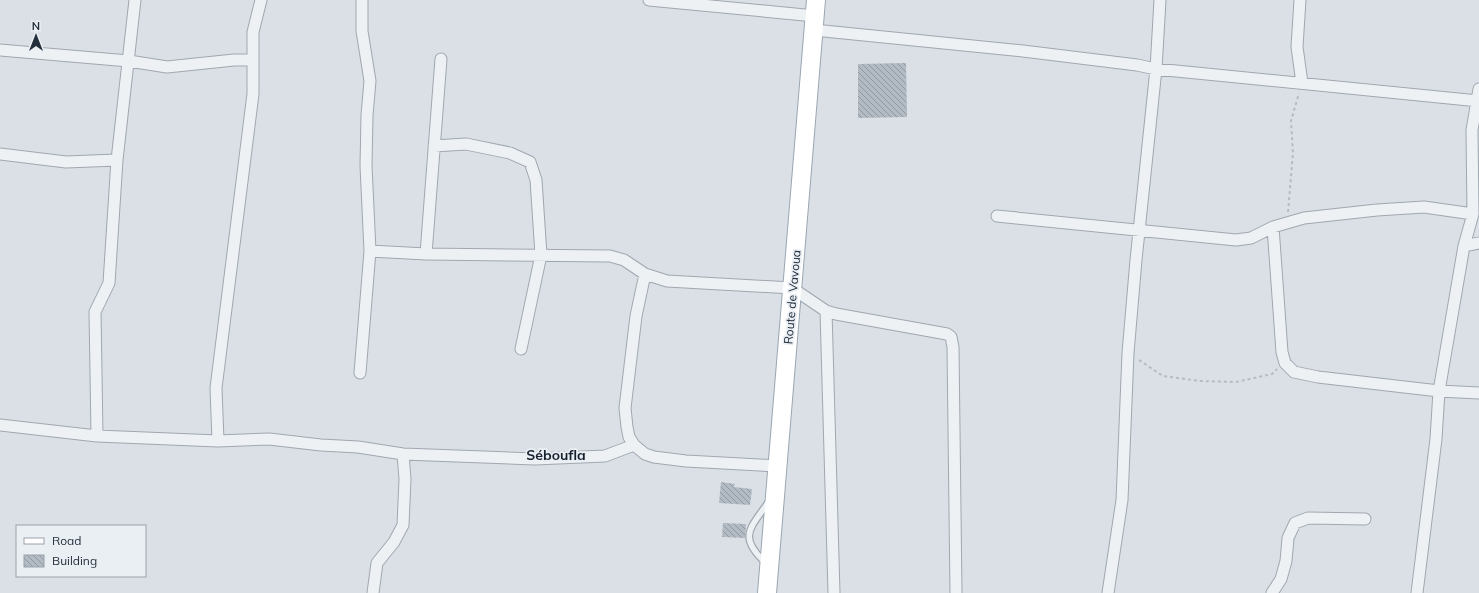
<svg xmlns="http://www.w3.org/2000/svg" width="1479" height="593" viewBox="0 0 1479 593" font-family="Mulish,sans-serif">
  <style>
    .building { fill: url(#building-back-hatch) }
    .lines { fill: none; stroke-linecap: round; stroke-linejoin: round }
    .service-casing { stroke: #a0a7b0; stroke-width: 8 }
    .minor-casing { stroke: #a0a7b0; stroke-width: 13 }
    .primary-casing { stroke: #9aa6b2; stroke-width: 20 }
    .path { stroke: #b5bbc0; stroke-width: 2; stroke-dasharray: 3 3; stroke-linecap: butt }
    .service { stroke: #edf1f4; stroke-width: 5.5 }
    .minor { stroke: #edf1f4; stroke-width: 11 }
    .primary { stroke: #fff; stroke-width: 18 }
    .labels { text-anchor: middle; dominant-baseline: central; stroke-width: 3.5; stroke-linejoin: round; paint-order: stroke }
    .street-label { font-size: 12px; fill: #242f3c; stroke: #eaeff4 }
    .quarter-label { font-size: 14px; font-weight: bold; fill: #17202d; stroke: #eaeff4 }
  </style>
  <defs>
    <pattern id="building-back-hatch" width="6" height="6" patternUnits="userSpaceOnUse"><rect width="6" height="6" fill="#b2bac3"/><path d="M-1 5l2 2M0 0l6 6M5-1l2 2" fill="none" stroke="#9198a0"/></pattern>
  </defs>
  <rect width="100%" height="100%" fill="#dbe0e6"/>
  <path class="building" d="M 906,63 L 907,117 L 858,118 L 858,64 Z
    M 721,482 L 735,484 L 734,487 L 752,489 L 750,505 L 719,503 Z
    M 723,523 L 746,524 L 745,538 L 722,537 Z"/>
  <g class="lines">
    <g class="service-casing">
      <path id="service" d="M 766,563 C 736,536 752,527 769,501"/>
    </g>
    <g class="minor-casing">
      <path id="minor" d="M 649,0 L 815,16
        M 1300,0 L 1297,47 L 1302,83
        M 814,30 L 1023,51 L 1137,65 L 1156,69 L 1479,101
        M 0,50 L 129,61 L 167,67 L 234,60 L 252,60
        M 434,146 L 466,144 L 510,153 L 530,162 L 536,180 L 541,255 L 521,349
        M 0,154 L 66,162 L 117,160
        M 997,216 L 1236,240 L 1251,238 L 1273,227 L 1304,218 L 1377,210 L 1424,207 L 1473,214
        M 1273,227 L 1282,352 L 1285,363 L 1294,372 L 1318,377 L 1439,391 L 1479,393
        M 1464,246 L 1479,243
        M 370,251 L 426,254 L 610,256 L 624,260 L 645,274 L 667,281 L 792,288 L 826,311 L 836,314 L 947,334 L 951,337 L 953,347 L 956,593
        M 426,254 L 441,59
        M 645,274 L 636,316 L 625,408 L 627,427 L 629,437 L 634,445 L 645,454 L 654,457 L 686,461 L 778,466
        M 826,311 L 834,593
        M 360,373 L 370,251 L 366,166 L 367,115 L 370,81 L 362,31 L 362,0
        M 0,425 L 97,436 L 218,441 L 269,439 L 321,445 L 358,447 L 403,454 L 535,459 L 605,456 L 634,445
        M 97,436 L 95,312 L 109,283 L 117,160 L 135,0
        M 218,441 L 216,388 L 253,94 L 253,32 L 261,0
        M 373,593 L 377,563 L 394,542 L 403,525 L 405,479 L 403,454
        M 1108,593 L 1122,500 L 1128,353 L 1136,260 L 1156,69 L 1160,0
        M 1272,593 L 1281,579 L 1286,561 L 1288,538 L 1295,523 L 1308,518 L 1365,519
        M 1417,593 L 1436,439 L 1439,391 L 1464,246 L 1473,214 L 1472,130 L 1479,89"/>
    </g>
    <g class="primary-casing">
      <path id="primary" d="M 767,593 L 816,0"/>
    </g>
    <path class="path" d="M 1288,212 L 1293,153 L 1291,121 L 1299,93
      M 1139,360 L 1163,376 L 1200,381 L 1236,382 L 1272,374 L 1277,369"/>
    <use href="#service" class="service"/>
    <use href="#minor" class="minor"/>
    <use href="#primary" class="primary"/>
  </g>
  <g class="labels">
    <g class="street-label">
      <text transform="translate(792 297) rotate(-85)">Route de Vavoua</text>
    </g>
    <g class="quarter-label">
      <text x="556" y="455">Séboufla</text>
    </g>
  </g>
  <rect x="16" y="525" width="130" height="52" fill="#eaeff4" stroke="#9ba2aa"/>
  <rect x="24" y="538" width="20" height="6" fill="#ffffff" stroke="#9ba2aa"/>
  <text x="52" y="545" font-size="12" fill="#242f3c">Road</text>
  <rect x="24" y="555" width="20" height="12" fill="url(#building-back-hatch)" stroke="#9ba2aa"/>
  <text x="52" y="565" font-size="12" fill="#242f3c">Building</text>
  <g transform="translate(36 36)" stroke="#eaeff4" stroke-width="3" paint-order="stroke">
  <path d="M0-3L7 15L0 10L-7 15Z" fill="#242f3c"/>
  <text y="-6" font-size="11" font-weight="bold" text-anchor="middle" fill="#242f3c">N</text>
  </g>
</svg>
